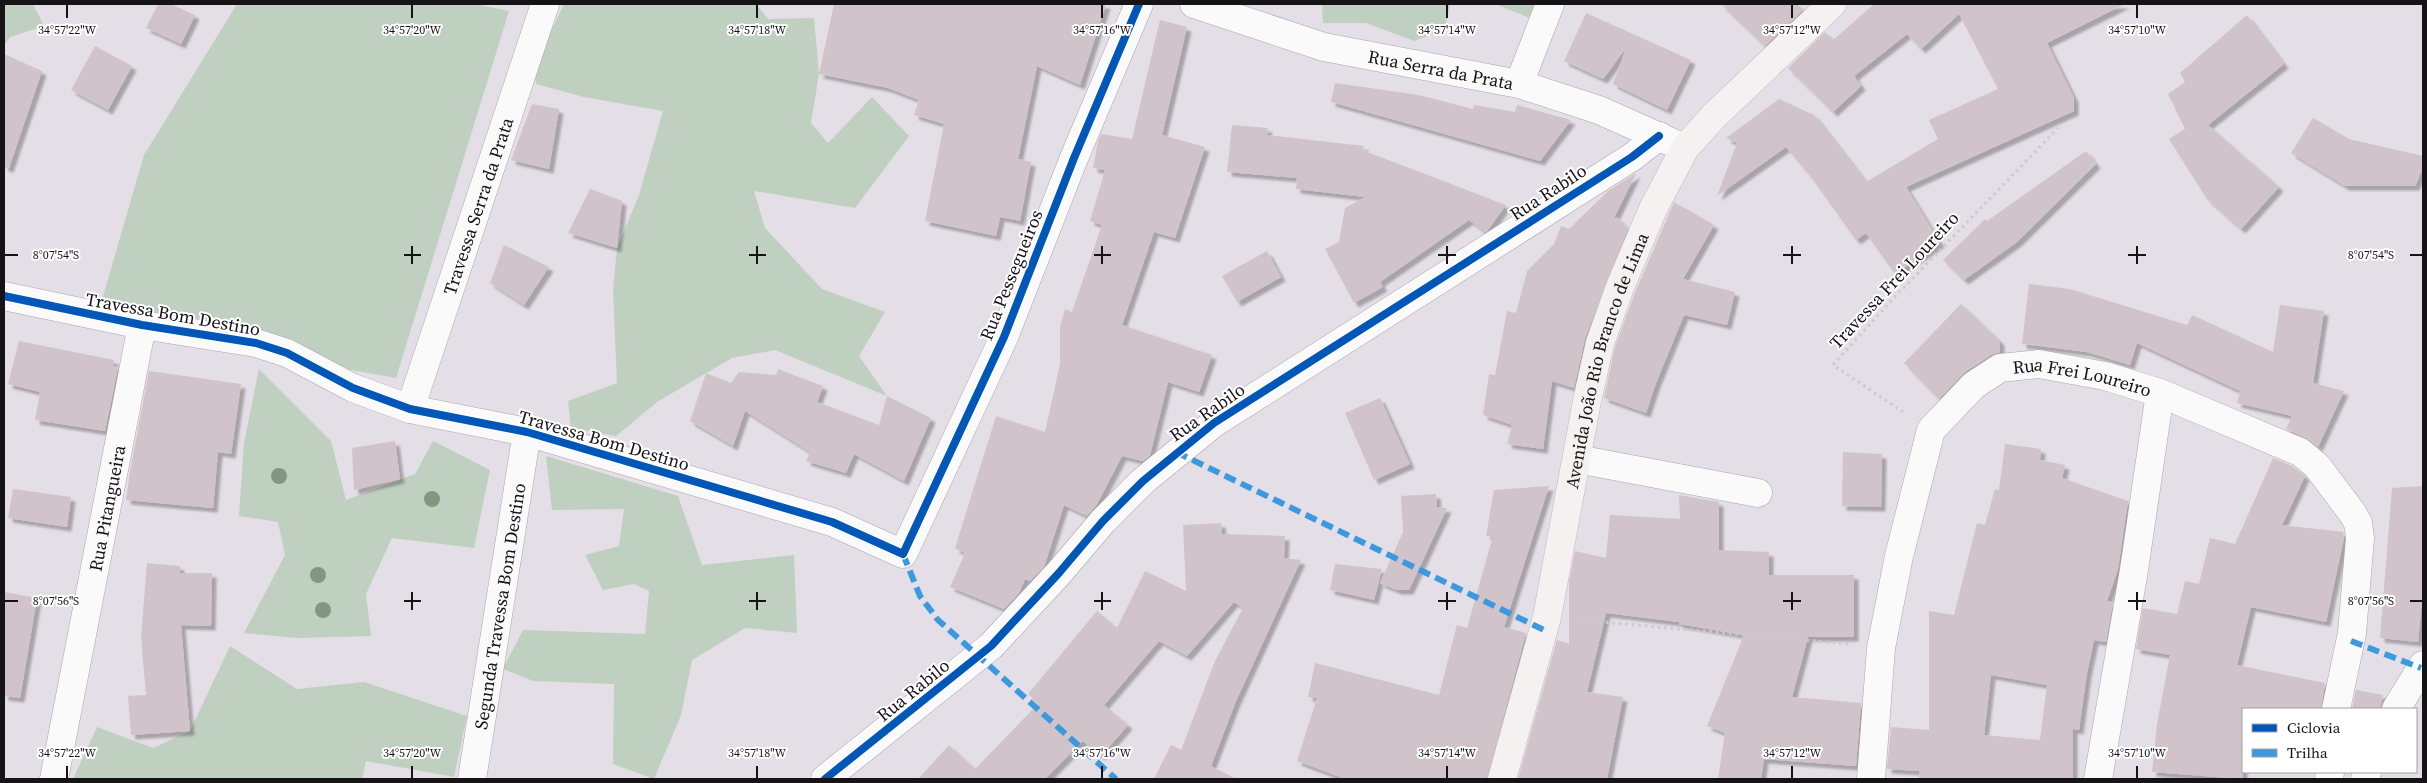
<svg xmlns="http://www.w3.org/2000/svg" width="2427" height="783" viewBox="0 0 2427 783" font-family="'Source Serif 4',serif">
  <style>
    .green { fill: #c0d0c0 }
    .building { fill: #d0c4ca; fill-rule: evenodd; filter: url(#shadow) }
    .lines { fill: none; stroke-linecap: round; stroke-linejoin: round }
    .minor-casing { stroke: #a9a5ab; stroke-width: 29 }
    .major-casing { stroke: #bebbbf; stroke-width: 29 }
    .path { stroke: #cbcacc; stroke-width: 3; stroke-dasharray: 2.5 4; stroke-linecap: butt }
    .minor { stroke: #fbfafb; stroke-width: 28 }
    .major { stroke: #f5f1f1; stroke-width: 28 }
    .quiet { stroke: #3b9adf; stroke-width: 6; stroke-dasharray: 12 6; stroke-linecap: butt }
    .cycleway-casing { stroke: #fff; stroke-width: 11 }
    .cycleway { stroke: #0057b8; stroke-width: 8 }
    .tree { fill: #819880 }
    .ticks { fill: none; stroke: #161317; stroke-width: 2 }
    .labels { text-anchor: middle; dominant-baseline: central; stroke-width: 4; stroke-linejoin: round; paint-order: stroke }
    .street-label { font-size: 18px; fill: #161317; stroke: #fff }
    .ticks-label { font-size: 12px; text-anchor: middle; fill: #161317; stroke: #fff; stroke-width: 4; stroke-linejoin: round; paint-order: stroke }
  </style>
  <defs>
    <filter id="shadow"><feDropShadow dx="4.5" dy="4.5" stdDeviation="1" flood-color="#0004"/></filter>
  </defs>
  <rect width="100%" height="100%" fill="#e4dee6"/>
  <path class="green" d="M 4,4 L 33,4 L 44,26 L 10,37 L 4,46 Z
    M 237,4 L 475,4 L 509,11 L 396,378 L 95,324 L 144,155 Z
    M 564,4 L 756,4 L 768,19 L 814,18 L 819,74 L 811,123 L 828,143 L 872,97 L 909,136 L 855,208 L 754,191 L 765,228 L 822,289 L 885,312 L 859,356 L 887,396 L 775,350 L 732,358 L 657,402 L 616,436 L 571,428 L 568,401 L 617,383 L 613,290 L 617,248 L 639,195 L 663,111 L 584,97 L 536,84 L 534,67 Z
    M 1322,4 L 1450,4 L 1445,30 L 1414,41 L 1366,23 L 1323,23 Z
    M 1495,4 L 1537,4 L 1530,18 Z
    M 259,369 L 331,441 L 346,500 L 415,474 L 433,441 L 490,470 L 474,548 L 392,538 L 366,594 L 371,636 L 297,638 L 244,633 L 285,555 L 278,522 L 239,516 L 244,443 Z
    M 546,456 L 678,496 L 702,565 L 794,555 L 797,633 L 745,628 L 692,660 L 681,715 L 654,779 L 613,764 L 614,684 L 533,681 L 503,669 L 523,630 L 645,634 L 649,591 L 634,584 L 603,590 L 585,555 L 619,546 L 624,509 L 552,510 Z
    M 230,646 L 297,689 L 364,682 L 467,716 L 454,777 L 366,761 L 362,779 L 73,779 L 97,727 L 153,748 L 190,731 Z"/>
  <path class="building" d="M 158,4 L 171,4 L 195,15 L 181,44 L 146,28 Z
    M 834,4 L 1106,4 L 1080,85 L 1037,66 L 1018,159 L 1031,162 L 1020,221 L 1000,217 L 996,236 L 925,221 L 944,124 L 914,115 L 919,100 L 888,88 L 819,74 Z
    M 1721,4 L 1797,4 L 1803,10 L 1765,46 Z
    M 1874,4 L 2125,4 L 2047,43 L 2074,98 L 2074,111 L 1906,187 L 1940,243 L 1895,274 L 1866,233 L 1856,240 L 1811,177 L 1786,147 L 1717,196 L 1737,143 L 1726,138 L 1779,99 L 1814,115 L 1866,182 L 1938,139 L 1929,120 L 1998,89 L 1959,14 L 1921,49 L 1907,34 L 1854,76 L 1861,86 L 1833,112 L 1788,68 L 1825,32 L 1833,40 Z
    M 1586,13 L 1691,60 L 1667,110 L 1613,84 L 1626,48 L 1603,79 L 1564,61 Z
    M 2247,15 L 2284,64 L 2208,125 L 2279,187 L 2241,229 L 2207,199 L 2169,139 L 2185,129 L 2168,94 L 2185,82 L 2180,73 Z
    M 1160,20 L 1187,27 L 1162,135 L 1205,147 L 1175,238 L 1154,232 L 1122,325 L 1212,355 L 1199,392 L 1168,382 L 1150,455 L 1143,461 L 1122,456 L 1097,504 L 1087,516 L 1064,505 L 1044,567 L 1030,581 L 1025,579 L 1019,593 L 1004,609 L 950,587 L 965,553 L 955,548 L 996,416 L 1045,432 L 1060,364 L 1060,327 L 1065,309 L 1072,312 L 1102,225 L 1090,221 L 1105,170 L 1093,168 L 1098,141 L 1101,134 L 1132,139 Z
    M 95,46 L 132,66 L 108,110 L 71,90 Z
    M 4,54 L 42,71 L 9,168 L 4,167 Z
    M 1335,83 L 1419,95 L 1473,109 L 1474,105 L 1515,112 L 1517,105 L 1571,120 L 1540,161 L 1331,102 Z
    M 532,104 L 559,109 L 549,169 L 511,160 Z
    M 2313,118 L 2349,139 L 2423,156 L 2423,168 L 2415,186 L 2345,186 L 2291,153 Z
    M 1232,125 L 1268,128 L 1267,135 L 1364,146 L 1362,150 L 1506,205 L 1487,231 L 1485,232 L 1469,220 L 1380,282 L 1383,287 L 1354,303 L 1325,249 L 1339,242 L 1345,208 L 1365,197 L 1296,189 L 1297,178 L 1227,172 Z
    M 2086,151 L 2096,164 L 2017,242 L 1964,280 L 1943,260 L 1985,219 L 1987,221 Z
    M 1636,173 L 1613,220 L 1617,217 L 1628,229 L 1585,338 L 1574,388 L 1552,381 L 1543,449 L 1507,444 L 1512,425 L 1483,415 L 1489,374 L 1495,375 L 1507,311 L 1516,313 L 1527,271 L 1554,244 L 1561,226 L 1569,229 L 1608,191 Z
    M 590,189 L 622,201 L 617,248 L 568,233 Z
    M 1674,202 L 1714,225 L 1683,279 L 1735,292 L 1727,325 L 1684,315 L 1656,383 L 1646,413 L 1604,398 L 1615,347 L 1635,293 Z
    M 504,245 L 549,267 L 524,305 L 490,283 Z
    M 1267,251 L 1281,277 L 1237,302 L 1222,276 Z
    M 2029,284 L 2070,289 L 2187,325 L 2192,315 L 2273,352 L 2280,305 L 2324,311 L 2313,383 L 2344,391 L 2318,447 L 2306,438 L 2286,429 L 2292,416 L 2237,403 L 2240,391 L 2137,343 L 2130,365 L 2087,352 L 2022,344 Z
    M 1961,304 L 2000,341 L 2000,352 L 1991,355 L 1965,372 L 1939,399 L 1904,363 Z
    M 19,341 L 114,360 L 113,366 L 118,367 L 105,431 L 35,420 L 40,392 L 8,384 Z
    M 778,369 L 823,386 L 817,402 L 879,425 L 887,396 L 931,418 L 904,481 L 854,454 L 846,473 L 806,461 L 810,452 L 745,411 L 733,446 L 690,421 L 706,373 L 731,383 L 739,372 L 776,375 Z
    M 149,371 L 241,384 L 231,454 L 218,452 L 213,508 L 126,500 L 130,472 Z
    M 1380,398 L 1410,464 L 1374,480 L 1345,413 Z
    M 395,441 L 400,479 L 354,490 L 352,448 Z
    M 2005,444 L 2041,449 L 2040,460 L 2065,465 L 2062,478 L 2128,501 L 2118,569 L 2107,601 L 2113,602 L 2106,642 L 2094,640 L 2087,673 L 2079,730 L 2073,729 L 2073,779 L 1919,778 L 1920,771 L 1887,769 L 1891,727 L 1929,730 L 1929,611 L 1954,615 L 1977,523 L 1985,525 L 1995,489 L 1999,490 ZM 1991,675 L 2047,685 L 2040,740 L 1984,735 Z
    M 1843,452 L 1882,454 L 1881,507 L 1842,506 Z
    M 2273,458 L 2292,466 L 2305,476 L 2282,525 L 2343,532 L 2344,538 L 2326,622 L 2251,607 L 2237,665 L 2325,683 L 2321,709 L 2243,709 L 2243,779 L 2152,772 L 2157,724 L 2170,655 L 2136,649 L 2143,608 L 2177,614 L 2185,581 L 2199,584 L 2210,538 L 2235,544 Z
    M 1549,486 L 1504,627 L 1526,633 L 1487,779 L 1345,779 L 1297,761 L 1317,698 L 1308,697 L 1315,663 L 1439,695 L 1457,625 L 1467,628 L 1493,536 L 1486,536 L 1494,490 Z
    M 2423,486 L 2423,588 L 2418,642 L 2380,638 L 2392,488 Z
    M 13,489 L 71,497 L 67,527 L 8,518 Z
    M 1436,494 L 1437,507 L 1447,508 L 1409,590 L 1397,590 L 1380,583 L 1403,532 L 1401,496 Z
    M 1679,495 L 1719,502 L 1719,550 L 1769,552 L 1769,575 L 1854,575 L 1854,637 L 1808,637 L 1792,697 L 1861,703 L 1856,766 L 1764,759 L 1761,779 L 1718,779 L 1725,733 L 1707,726 L 1744,635 L 1679,624 L 1679,622 L 1606,613 L 1587,692 L 1623,697 L 1607,779 L 1518,779 L 1557,640 L 1569,644 L 1569,582 L 1575,551 L 1606,558 L 1610,515 L 1680,519 Z
    M 1221,523 L 1222,534 L 1285,536 L 1284,558 L 1301,560 L 1236,701 L 1211,766 L 1236,779 L 1154,779 L 1171,745 L 1181,750 L 1215,661 L 1243,608 L 1234,602 L 1187,656 L 1159,641 L 1104,705 L 1128,725 L 1101,756 L 1083,741 L 1045,779 L 918,779 L 949,745 L 975,769 L 1039,703 L 1028,694 L 1097,611 L 1117,628 L 1145,571 L 1186,591 L 1183,525 Z
    M 147,563 L 180,566 L 180,573 L 212,573 L 211,626 L 181,625 L 190,731 L 131,735 L 128,696 L 146,695 L 141,637 Z
    M 1335,564 L 1382,569 L 1374,600 L 1330,590 Z
    M 4,592 L 37,598 L 20,698 L 4,696 Z
    M 2356,690 L 2383,695 L 2380,709 L 2352,709 Z"/>
  <g class="lines">
    <g class="minor-casing">
      <g id="minor">
        <path id="s1" d="M 1194,4 L 1324,47 L 1519,84 L 1599,110 L 1673,143"/>
        <path d="M 1519,84 L 1550,4"/>
        <path d="M 4,296 L 142,325 L 256,343 L 287,353 L 353,388 L 410,409 L 527,432 L 832,522 L 903,554 L 1004,337 L 1074,158 L 1139,4"/>
        <path id="s2" d="M 410,409 L 545,4"/>
        <path d="M 1577,459 L 1758,493"/>
        <path d="M 2396,709 L 2423,665"/>
        <path id="s3" d="M 54,779 L 142,325"/>
        <path id="s4" d="M 472,779 L 527,432"/>
        <path d="M 825,779 L 991,646 L 1058,574 L 1103,521 L 1143,481 L 1214,423 L 1632,157 L 1659,136"/>
        <path id="s5" d="M 1871,779 L 1881,648 L 1899,556 L 1931,430 L 1974,385 L 2000,368 L 2039,364 L 2105,376 L 2160,393 L 2300,452 L 2317,466 L 2353,514 L 2358,523 L 2360,538 L 2352,633 L 2336,709"/>
        <path d="M 2098,779 L 2134,570 L 2160,393"/>
        <path d="M 2329,779 L 2330,772"/>
        <path d="M 2365,779 L 2367,772"/>
      </g>
    </g>
    <g class="major-casing">
      <g id="major">
        <path id="s6" d="M 1502,779 L 1547,617 L 1587,401 L 1600,343 L 1620,287 L 1653,209 L 1685,148 L 1714,116 L 1832,4"/>
      </g>
    </g>
    <path class="path" d="M 1903,412 L 1833,365 L 1889,303 L 2058,128
      M 1580,620 L 1848,644"/>
    <use href="#minor" class="minor"/>
    <use href="#major" class="major"/>
    <path class="quiet" d="M 1176,452 L 1544,630
      M 903,554 L 920,596 L 938,620 L 1116,779
      M 2351,641 L 2421,668"/>
    <g class="cycleway-casing">
      <path id="cycleway" d="M 4,296 L 142,325 L 256,343 L 287,353 L 353,388 L 410,409 L 527,432 L 832,522 L 903,554 L 1004,337 L 1074,158 L 1139,4
        M 825,779 L 991,646 L 1058,574 L 1103,521 L 1143,481 L 1214,423 L 1632,157 L 1659,136"/>
    </g>
    <use href="#cycleway" class="cycleway"/>
  </g>
  <g class="tree">
    <circle cx="279" cy="476" r="8"/>
    <circle cx="432" cy="499" r="8"/>
    <circle cx="318" cy="575" r="8"/>
    <circle cx="323" cy="610" r="8"/>
  </g>
  <path class="ticks" d="M 67,5 L 67,18M 412,5 L 412,18M 757,5 L 757,18M 1102,5 L 1102,18M 1447,5 L 1447,18M 1792,5 L 1792,18M 2137,5 L 2137,18M 412,246 L 412,264M 757,246 L 757,264M 1102,246 L 1102,264M 1447,246 L 1447,264M 1792,246 L 1792,264M 2137,246 L 2137,264M 5,255 L 18,255M 404,255 L 421,255M 749,255 L 766,255M 1094,255 L 1111,255M 1438,255 L 1456,255M 1783,255 L 1801,255M 2128,255 L 2146,255M 2410,255 L 2422,255M 412,592 L 412,610M 757,592 L 757,610M 1102,592 L 1102,610M 1447,592 L 1447,610M 1792,592 L 1792,610M 2137,592 L 2137,610M 5,601 L 18,601M 404,601 L 421,601M 749,601 L 766,601M 1094,601 L 1111,601M 1438,601 L 1456,601M 1783,601 L 1801,601M 2128,601 L 2146,601M 2410,601 L 2422,601M 67,766 L 67,778M 412,766 L 412,778M 757,766 L 757,778M 1102,766 L 1102,778M 1447,766 L 1447,778M 1792,766 L 1792,778M 2137,766 L 2137,778"/>
  <g class="labels">
    <g class="street-label">
      <text stroke="none"><textPath href="#s1" startOffset="256">Rua Serra da Prata</textPath></text>
      <text transform="translate(1548 192) rotate(-33)">Rua Rabilo</text>
      <text stroke="none"><textPath href="#s2" startOffset="214">Travessa Serra da Prata</textPath></text>
      <text transform="translate(1011 275) rotate(-68)">Rua Pessegueiros</text>
      <text transform="translate(1894 280) rotate(-47)">Travessa Frei Loureiro</text>
      <text transform="translate(173 314) rotate(10)">Travessa Bom Destino</text>
      <text stroke="none"><textPath href="#s6" startOffset="432">Avenida João Rio Branco de Lima</textPath></text>
      <text stroke="none"><textPath href="#s5" startOffset="532">Rua Frei Loureiro</textPath></text>
      <text transform="translate(1207 412) rotate(-35)">Rua Rabilo</text>
      <text transform="translate(604 440) rotate(16)">Travessa Bom Destino</text>
      <text stroke="none"><textPath href="#s3" startOffset="276">Rua Pitangueira</textPath></text>
      <text stroke="none"><textPath href="#s4" startOffset="175">Segunda Travessa Bom Destino</textPath></text>
      <text transform="translate(913 690) rotate(-39)">Rua Rabilo</text>
    </g>
  </g>
  <g class="ticks-label">
    <text x="67" y="34">34°57'22"W</text>
    <text x="412" y="34">34°57'20"W</text>
    <text x="757" y="34">34°57'18"W</text>
    <text x="1102" y="34">34°57'16"W</text>
    <text x="1447" y="34">34°57'14"W</text>
    <text x="1792" y="34">34°57'12"W</text>
    <text x="2137" y="34">34°57'10"W</text>
    <text x="56" y="259">8°07'54"S</text>
    <text x="2371" y="259">8°07'54"S</text>
    <text x="56" y="605">8°07'56"S</text>
    <text x="2371" y="605">8°07'56"S</text>
    <text x="67" y="757">34°57'22"W</text>
    <text x="412" y="757">34°57'20"W</text>
    <text x="757" y="757">34°57'18"W</text>
    <text x="1102" y="757">34°57'16"W</text>
    <text x="1447" y="757">34°57'14"W</text>
    <text x="1792" y="757">34°57'12"W</text>
    <text x="2137" y="757">34°57'10"W</text>
  </g>
  <rect width="2427" height="783" fill="none" stroke="#161317" stroke-width="10"/>
  <rect x="2242" y="708" width="175" height="65" fill="#ffffff" stroke="#a2a1a2"/>
  <rect x="2252" y="724" width="25" height="8" fill="#0057b8" stroke="#a2a1a2"/>
  <text x="2287" y="733" font-size="15" fill="#161317">Ciclovia</text>
  <rect x="2252" y="749" width="25" height="8" fill="#3b9adf" stroke="#a2a1a2"/>
  <text x="2287" y="758" font-size="15" fill="#161317">Trilha</text>
</svg>
